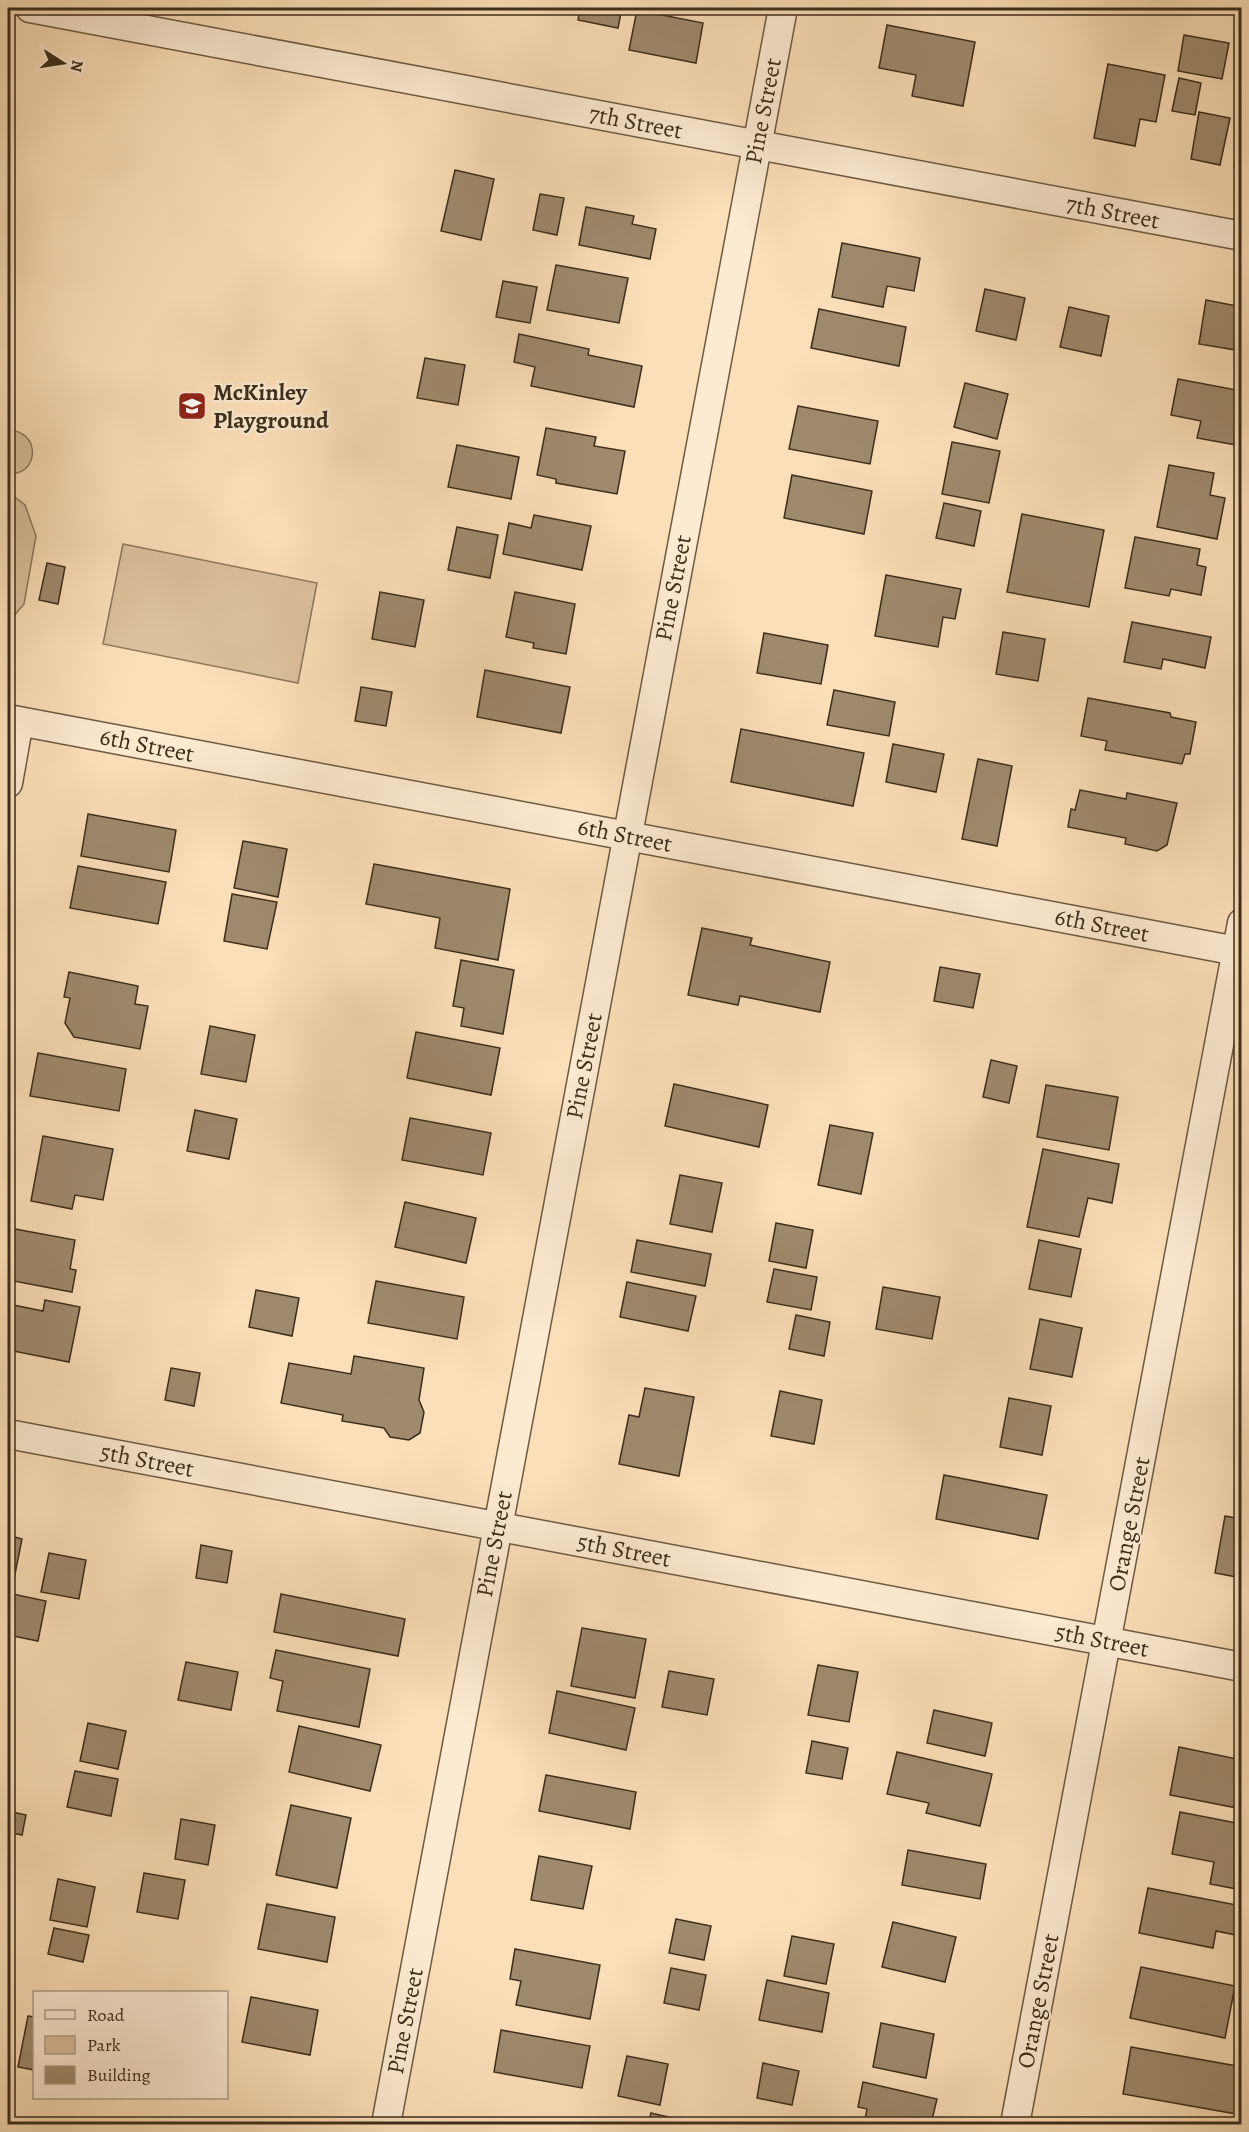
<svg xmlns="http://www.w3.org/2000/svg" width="1249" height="2132" viewBox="0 0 1249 2132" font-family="Alegreya,serif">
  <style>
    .green { fill: #dbc19d; stroke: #8c785c; stroke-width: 1.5 }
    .building { fill: #9f8a6d; stroke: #3c2e1b; stroke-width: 1.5 }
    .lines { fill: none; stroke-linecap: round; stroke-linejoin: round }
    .minor-casing { stroke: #6c5a42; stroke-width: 31 }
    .minor { stroke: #fcead1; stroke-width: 28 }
    .labels { text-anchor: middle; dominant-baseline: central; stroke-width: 4.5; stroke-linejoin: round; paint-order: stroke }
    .street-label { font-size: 24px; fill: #3c2e1b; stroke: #fcead1 }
    .poi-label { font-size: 24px; font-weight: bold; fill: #3c2e1b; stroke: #fcead1; text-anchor: start }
  </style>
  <rect width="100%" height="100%" fill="#fbdfb8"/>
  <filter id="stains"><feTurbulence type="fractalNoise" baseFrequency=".00333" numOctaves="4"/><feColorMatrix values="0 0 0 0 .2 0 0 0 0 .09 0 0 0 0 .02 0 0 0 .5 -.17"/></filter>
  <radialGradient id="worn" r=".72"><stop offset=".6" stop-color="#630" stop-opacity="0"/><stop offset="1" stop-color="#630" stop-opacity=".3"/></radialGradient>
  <path class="green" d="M 8,430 C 43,431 38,478 8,473 Z
    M 8,492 L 25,505 L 36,536 L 24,604 L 8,623 Z
    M 123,544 L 317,583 L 298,683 L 103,644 Z"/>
  <path class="building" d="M 345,8 L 379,8 L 377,14 Z
    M 580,8 L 622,8 L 618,28 L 578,20 Z
    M 637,10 L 703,23 L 696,63 L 629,50 Z
    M 887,25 L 975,42 L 963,106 L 912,96 L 916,75 L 879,68 Z
    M 1184,35 L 1229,43 L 1222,79 L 1178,71 Z
    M 1108,64 L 1165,75 L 1156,122 L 1140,119 L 1135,146 L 1094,138 Z
    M 1179,78 L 1201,83 L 1195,115 L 1172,111 Z
    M 1199,112 L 1230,118 L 1220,165 L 1191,159 Z
    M 1242,126 L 1242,169 L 1234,167 Z
    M 455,170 L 494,179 L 481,240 L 441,231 Z
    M 540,194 L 564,198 L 557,235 L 533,230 Z
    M 586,207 L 634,216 L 632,224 L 656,229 L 650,259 L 579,245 Z
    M 842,243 L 920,258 L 914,291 L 887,286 L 883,307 L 832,297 Z
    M 556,265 L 628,278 L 619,323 L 547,310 Z
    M 503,281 L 537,287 L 530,323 L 496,317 Z
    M 985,289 L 1025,298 L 1016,340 L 976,331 Z
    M 1206,300 L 1242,307 L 1242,351 L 1199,344 Z
    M 1069,307 L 1109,316 L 1101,356 L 1060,347 Z
    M 819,309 L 906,327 L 899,366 L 811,348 Z
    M 519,334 L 589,349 L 588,355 L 642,366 L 634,407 L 531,386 L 535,367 L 514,362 Z
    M 425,358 L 465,365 L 458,405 L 417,398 Z
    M 1178,379 L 1242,391 L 1242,446 L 1197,438 L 1201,421 L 1171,415 Z
    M 965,383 L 1008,394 L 997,439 L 954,427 Z
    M 798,406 L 878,421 L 870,464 L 789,449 Z
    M 546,428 L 596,437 L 594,446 L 625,451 L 617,494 L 556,483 L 556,479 L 537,475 Z
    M 952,442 L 1000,451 L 989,503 L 942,494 Z
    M 457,445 L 519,457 L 511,499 L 448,487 Z
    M 1169,465 L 1214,473 L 1210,495 L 1225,498 L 1217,539 L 1157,527 Z
    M 792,475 L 872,491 L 864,534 L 784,518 Z
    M 944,503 L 981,511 L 974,546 L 936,538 Z
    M 1022,514 L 1104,530 L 1089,607 L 1007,592 Z
    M 534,515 L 591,526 L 582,570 L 503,554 L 509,523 L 531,528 Z
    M 457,527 L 498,535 L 490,578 L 448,570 Z
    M 1135,537 L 1200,549 L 1197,565 L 1206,567 L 1201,595 L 1171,589 L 1169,596 L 1125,588 Z
    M 47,563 L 65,567 L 58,604 L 39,600 Z
    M 886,575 L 961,589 L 955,619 L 943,617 L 938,647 L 875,636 Z
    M 380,592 L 424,600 L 415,647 L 372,639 Z
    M 515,592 L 575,604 L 566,654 L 533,648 L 534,643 L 506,637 Z
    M 1132,622 L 1211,637 L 1205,668 L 1163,659 L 1161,669 L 1124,662 Z
    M 1003,632 L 1045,639 L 1038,681 L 996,674 Z
    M 764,633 L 828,645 L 821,684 L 757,673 Z
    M 485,670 L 570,687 L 561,733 L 477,717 Z
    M 361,687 L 392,692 L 386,726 L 355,721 Z
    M 834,690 L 895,702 L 889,736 L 827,725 Z
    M 1088,698 L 1170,713 L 1171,717 L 1196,722 L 1190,754 L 1185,754 L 1182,764 L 1105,750 L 1107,741 L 1081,736 Z
    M 741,729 L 864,753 L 853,806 L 731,782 Z
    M 893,744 L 944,754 L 936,792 L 886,782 Z
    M 978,759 L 1012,766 L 997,846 L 962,839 Z
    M 1080,790 L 1126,799 L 1127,793 L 1177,803 L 1167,845 L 1157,851 L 1125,844 L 1126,838 L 1068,827 L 1071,809 L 1075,810 Z
    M 88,814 L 176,830 L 169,872 L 81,856 Z
    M 243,841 L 287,849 L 278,897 L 234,888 Z
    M 374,864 L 510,889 L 498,960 L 435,948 L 440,918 L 366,904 Z
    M 78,866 L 166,882 L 158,924 L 70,908 Z
    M 232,894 L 277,902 L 267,949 L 224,941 Z
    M 702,928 L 752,938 L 750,945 L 830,962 L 820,1012 L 740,996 L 738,1005 L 688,995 Z
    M 461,960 L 514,970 L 503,1034 L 461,1026 L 464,1008 L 453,1006 Z
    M 940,967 L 980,974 L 973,1008 L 934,1001 Z
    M 69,972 L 138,986 L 135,1004 L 148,1006 L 140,1049 L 74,1037 L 65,1023 L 70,998 L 64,997 Z
    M 210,1026 L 255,1035 L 246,1082 L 201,1074 Z
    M 416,1032 L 500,1048 L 491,1095 L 407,1078 Z
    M 38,1053 L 126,1069 L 119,1111 L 30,1096 Z
    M 991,1060 L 1017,1066 L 1009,1103 L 983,1097 Z
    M 674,1084 L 768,1105 L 759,1147 L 665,1126 Z
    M 1046,1085 L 1118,1097 L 1109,1150 L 1037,1137 Z
    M 195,1110 L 237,1119 L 229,1159 L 187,1151 Z
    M 410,1118 L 491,1133 L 483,1175 L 402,1160 Z
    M 830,1125 L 873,1133 L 861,1194 L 818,1185 Z
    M 43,1136 L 113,1149 L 103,1200 L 75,1195 L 72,1209 L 31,1201 Z
    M 1043,1149 L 1119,1164 L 1112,1203 L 1088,1198 L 1079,1237 L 1027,1227 Z
    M 680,1175 L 722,1183 L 712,1232 L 670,1224 Z
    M 405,1202 L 476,1218 L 466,1263 L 395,1247 Z
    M 776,1223 L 813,1230 L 806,1268 L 769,1261 Z
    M 15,1229 L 75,1240 L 70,1269 L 76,1270 L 72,1292 L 8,1280 L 8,1269 Z
    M 637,1240 L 711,1254 L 705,1286 L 631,1272 Z
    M 1039,1240 L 1081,1249 L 1071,1297 L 1029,1289 Z
    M 774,1269 L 817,1277 L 811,1310 L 767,1302 Z
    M 376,1281 L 464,1297 L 457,1339 L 368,1323 Z
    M 627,1282 L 696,1296 L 688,1331 L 620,1317 Z
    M 883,1287 L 940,1297 L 932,1339 L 876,1329 Z
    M 256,1290 L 299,1298 L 292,1336 L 249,1327 Z
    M 45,1300 L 80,1307 L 69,1362 L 8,1350 L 8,1304 L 43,1311 Z
    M 796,1315 L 830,1322 L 824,1356 L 789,1349 Z
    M 1040,1319 L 1082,1328 L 1072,1377 L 1030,1369 Z
    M 354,1356 L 424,1368 L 419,1400 L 424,1412 L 420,1433 L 409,1440 L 390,1437 L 384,1428 L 342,1421 L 343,1415 L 281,1403 L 289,1363 L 351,1374 Z
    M 171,1368 L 200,1373 L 194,1406 L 165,1400 Z
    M 645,1388 L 694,1397 L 679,1476 L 619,1464 L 629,1415 L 639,1417 Z
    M 780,1391 L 822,1400 L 814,1444 L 771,1436 Z
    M 1009,1398 L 1051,1406 L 1042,1455 L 1000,1447 Z
    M 944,1475 L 1047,1495 L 1038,1539 L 936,1519 Z
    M 1225,1516 L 1242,1519 L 1242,1578 L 1215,1573 Z
    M 8,1535 L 22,1539 L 13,1584 L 8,1583 Z
    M 201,1545 L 232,1551 L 227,1583 L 196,1578 Z
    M 49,1553 L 86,1560 L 79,1599 L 41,1592 Z
    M 8,1593 L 46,1601 L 38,1641 L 8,1635 Z
    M 281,1594 L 405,1619 L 398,1656 L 274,1632 Z
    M 582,1628 L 646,1639 L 635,1698 L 571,1686 Z
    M 276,1650 L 370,1669 L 359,1727 L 277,1711 L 283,1681 L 270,1678 Z
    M 186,1662 L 238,1672 L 231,1710 L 178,1700 Z
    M 818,1665 L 858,1672 L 849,1722 L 808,1715 Z
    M 669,1671 L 714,1679 L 707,1715 L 662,1707 Z
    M 557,1691 L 635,1708 L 626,1750 L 549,1733 Z
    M 934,1710 L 992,1723 L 985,1756 L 927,1743 Z
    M 88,1723 L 126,1731 L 118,1769 L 80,1761 Z
    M 299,1726 L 381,1745 L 370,1791 L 289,1772 Z
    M 812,1741 L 848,1748 L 842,1779 L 806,1773 Z
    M 1179,1747 L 1242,1760 L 1242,1809 L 1170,1795 Z
    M 897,1752 L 992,1774 L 980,1826 L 926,1813 L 929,1803 L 887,1794 Z
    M 75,1771 L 118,1779 L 111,1816 L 67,1807 Z
    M 546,1775 L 636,1792 L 630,1829 L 539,1811 Z
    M 291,1805 L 351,1818 L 337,1888 L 276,1875 Z
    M 8,1811 L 26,1815 L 22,1835 L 8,1832 Z
    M 1180,1812 L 1242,1824 L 1242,1890 L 1210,1884 L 1214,1862 L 1172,1854 Z
    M 181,1819 L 215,1825 L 208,1865 L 175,1859 Z
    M 908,1850 L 986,1864 L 980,1899 L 902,1885 Z
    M 539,1856 L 592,1866 L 583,1909 L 531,1900 Z
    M 144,1873 L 185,1880 L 178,1919 L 137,1912 Z
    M 58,1879 L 95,1887 L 87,1927 L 50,1920 Z
    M 1148,1888 L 1242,1906 L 1236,1935 L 1216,1931 L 1213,1948 L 1139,1933 Z
    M 267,1904 L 335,1917 L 327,1962 L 258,1949 Z
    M 676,1919 L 711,1926 L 704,1960 L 669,1953 Z
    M 893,1922 L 956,1937 L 945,1982 L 882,1967 Z
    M 54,1928 L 89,1935 L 83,1962 L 48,1954 Z
    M 792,1936 L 834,1944 L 826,1984 L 784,1976 Z
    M 515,1949 L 600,1965 L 590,2019 L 516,2005 L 521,1981 L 510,1979 Z
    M 1141,1967 L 1235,1986 L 1225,2038 L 1130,2018 Z
    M 671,1968 L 706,1975 L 699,2010 L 664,2003 Z
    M 767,1980 L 829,1993 L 822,2032 L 759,2020 Z
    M 251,1997 L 318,2010 L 310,2055 L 242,2042 Z
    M 28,2016 L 34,2017 L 34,2070 L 18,2067 Z
    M 881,2023 L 934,2034 L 926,2078 L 873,2067 Z
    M 501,2030 L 590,2046 L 582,2088 L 494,2072 Z
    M 1131,2047 L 1242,2067 L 1242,2115 L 1123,2094 Z
    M 627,2056 L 668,2064 L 660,2105 L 618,2096 Z
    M 763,2063 L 799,2071 L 792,2105 L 757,2098 Z
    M 863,2082 L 937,2099 L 931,2124 L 864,2124 L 867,2109 L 858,2107 Z
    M 651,2113 L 686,2121 L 685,2124 L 648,2124 Z"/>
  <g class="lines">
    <g class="minor-casing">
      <path id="minor" d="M 30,8 L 1242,236
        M 8,719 L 1242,952
        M 8,783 L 19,721
        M 8,1434 L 1242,1667
        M 386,2124 L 783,8
        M 1015,2124 L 1242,923"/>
    </g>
    <use href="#minor" class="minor"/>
  </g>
  <defs>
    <g id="school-square" transform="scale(1.5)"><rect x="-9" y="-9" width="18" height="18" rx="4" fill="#8f2418" stroke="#fcead1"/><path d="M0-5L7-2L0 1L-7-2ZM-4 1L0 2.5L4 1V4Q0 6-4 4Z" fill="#fff"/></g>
  </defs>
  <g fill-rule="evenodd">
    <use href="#school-square" x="192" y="406"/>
  </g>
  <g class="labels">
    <g class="street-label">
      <text transform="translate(763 111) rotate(-79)">Pine Street</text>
      <text transform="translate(636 122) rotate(11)">7th Street</text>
      <text transform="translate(1113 212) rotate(11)">7th Street</text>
      <text transform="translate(673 588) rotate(-79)">Pine Street</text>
      <text transform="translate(147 745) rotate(11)">6th Street</text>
      <text transform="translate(625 835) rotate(11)">6th Street</text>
      <text transform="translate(1102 925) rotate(11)">6th Street</text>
      <text transform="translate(584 1066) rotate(-79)">Pine Street</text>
      <text transform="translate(147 1460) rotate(11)">5th Street</text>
      <text transform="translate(1129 1524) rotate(-79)">Orange Street</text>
      <text transform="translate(494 1544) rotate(-79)">Pine Street</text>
      <text transform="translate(624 1550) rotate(11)">5th Street</text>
      <text transform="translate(1102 1640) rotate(11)">5th Street</text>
      <text transform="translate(1038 2001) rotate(-79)">Orange Street</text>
      <text transform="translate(405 2021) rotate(-79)">Pine Street</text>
    </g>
    <g class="poi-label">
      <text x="213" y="392">McKinley<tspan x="213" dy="28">Playground</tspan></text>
    </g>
  </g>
  <rect width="1249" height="2132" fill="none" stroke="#fbdfb8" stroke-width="30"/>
  <rect x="9" y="9" width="1231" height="2114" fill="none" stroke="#3c2e1b" stroke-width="3"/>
  <rect x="15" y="15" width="1219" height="2102" fill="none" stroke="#3c2e1b" stroke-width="1.5"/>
  <rect x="33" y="1991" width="195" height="108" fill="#fcead1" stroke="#af9f88" stroke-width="1.5"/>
  <rect x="45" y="2010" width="30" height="9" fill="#fcead1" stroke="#af9f88" stroke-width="1.5"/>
  <text x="87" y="2021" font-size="18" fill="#3c2e1b">Road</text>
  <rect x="45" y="2036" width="30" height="18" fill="#dbc19d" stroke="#af9f88" stroke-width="1.5"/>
  <text x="87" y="2051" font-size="18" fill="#3c2e1b">Park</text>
  <rect x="45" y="2066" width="30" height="18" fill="#9f8a6d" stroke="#af9f88" stroke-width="1.5"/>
  <text x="87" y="2081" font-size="18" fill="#3c2e1b">Building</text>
  <g transform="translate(63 63) rotate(102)" stroke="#fcead1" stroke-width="4.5" paint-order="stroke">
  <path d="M0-4.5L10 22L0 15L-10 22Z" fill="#3c2e1b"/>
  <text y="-9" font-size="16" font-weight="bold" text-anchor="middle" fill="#3c2e1b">N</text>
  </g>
  <rect width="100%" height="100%" filter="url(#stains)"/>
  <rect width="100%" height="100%" fill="url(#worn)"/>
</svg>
